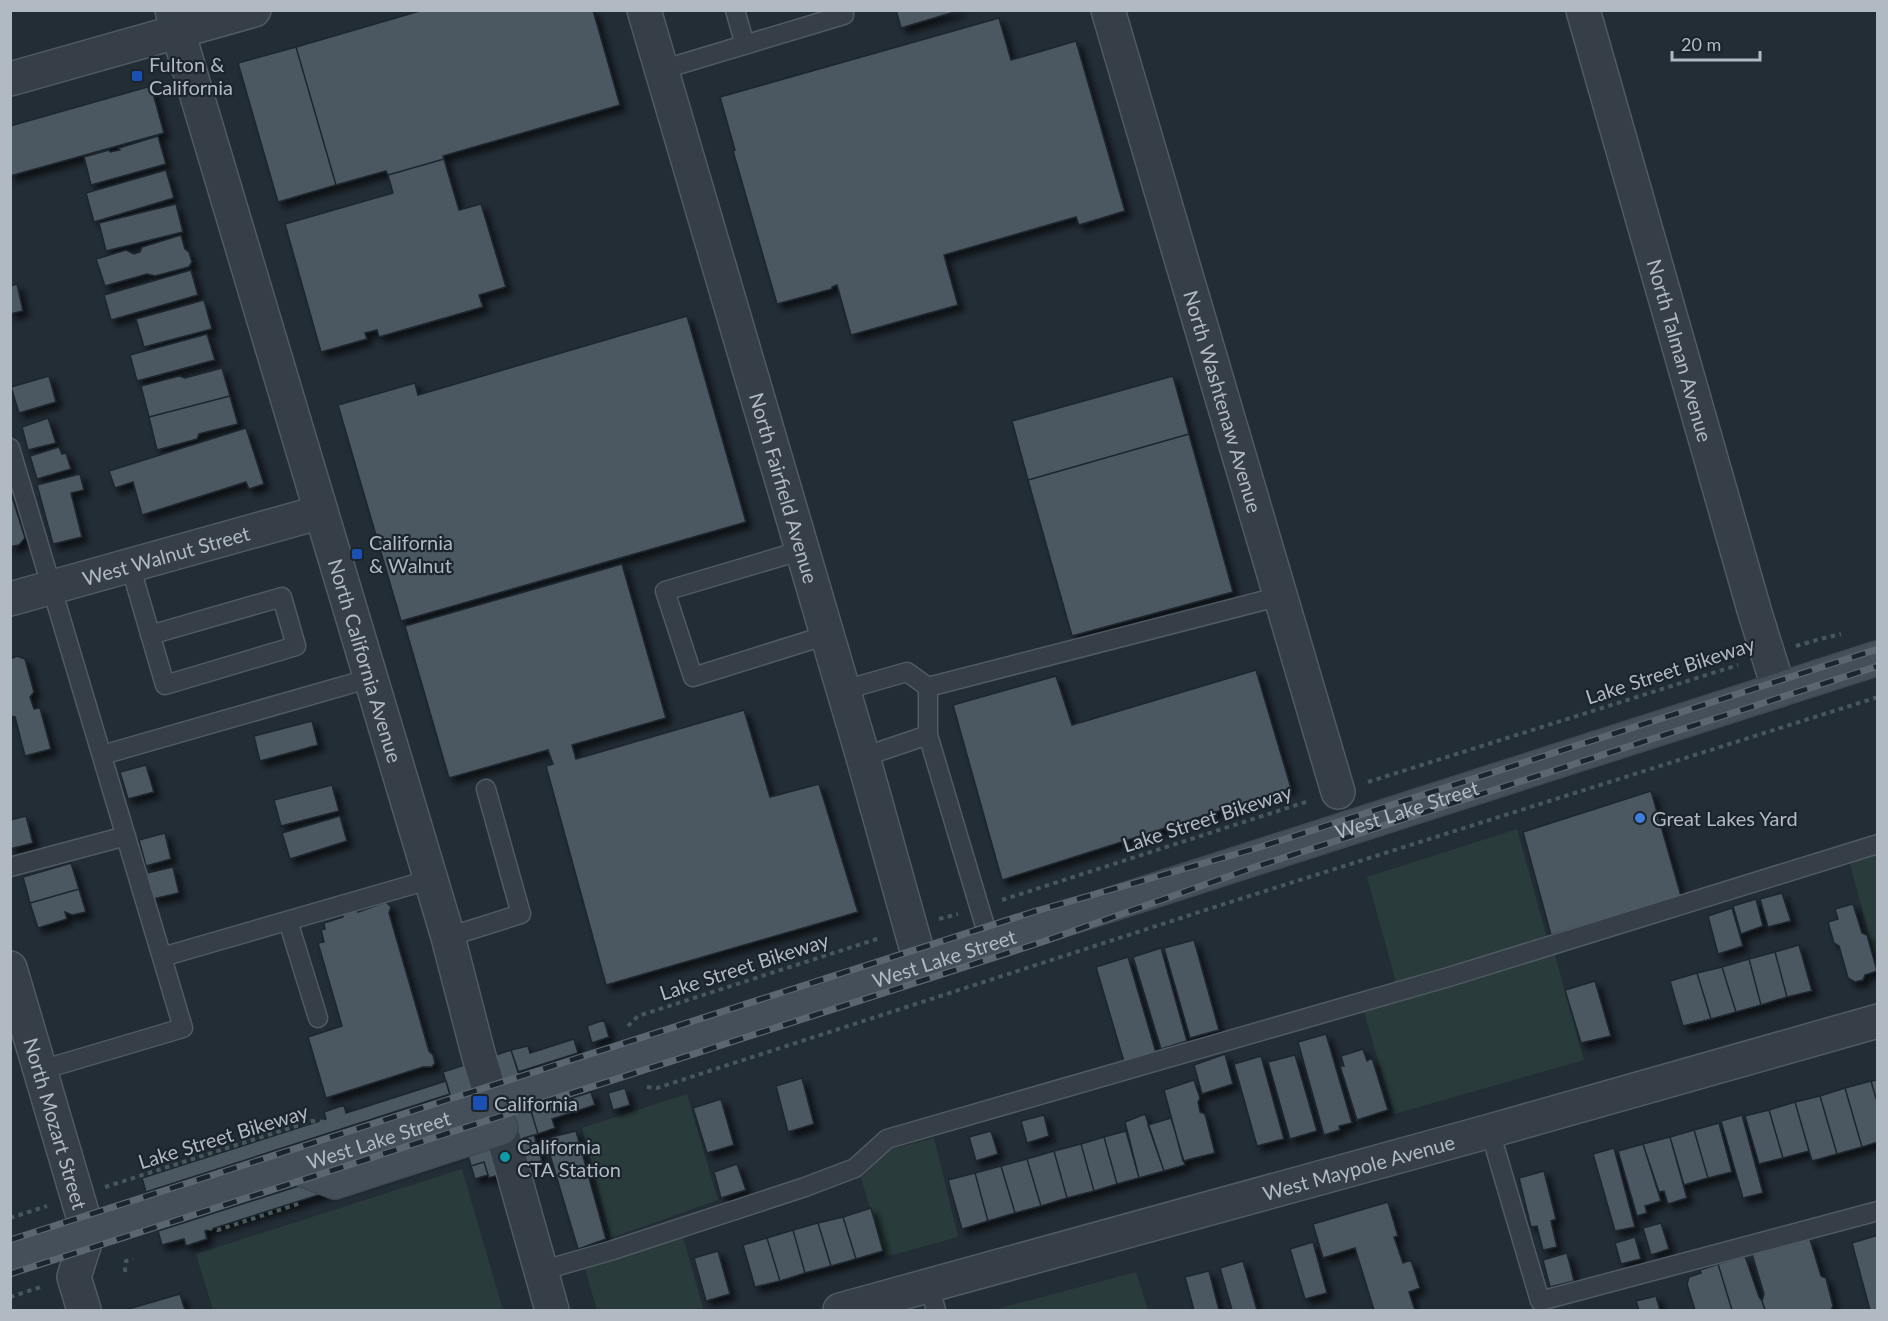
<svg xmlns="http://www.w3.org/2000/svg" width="1888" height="1321" viewBox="0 0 1888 1321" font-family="Lato,sans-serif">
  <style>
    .green { fill: #293c3b }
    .building { fill: #4c5862; stroke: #1e262e; stroke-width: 1.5; filter: url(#shadow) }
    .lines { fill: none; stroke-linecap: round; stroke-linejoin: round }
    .service-casing { stroke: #515a62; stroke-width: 21 }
    .minor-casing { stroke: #515a62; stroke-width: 36 }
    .tertiary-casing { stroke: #515a62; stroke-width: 36 }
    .secondary-casing { stroke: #404850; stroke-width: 36 }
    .path { stroke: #475858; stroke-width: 4; stroke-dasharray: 4.5 4.5; stroke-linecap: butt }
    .service { stroke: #363f47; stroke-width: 18 }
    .minor { stroke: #363f47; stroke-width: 33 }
    .tertiary { stroke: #363f47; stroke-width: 33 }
    .secondary { stroke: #454f5a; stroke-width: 33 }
    .rail-casing { stroke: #5b6670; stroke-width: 7 }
    .rail { stroke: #1c242c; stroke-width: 4.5; stroke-dasharray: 14; stroke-linecap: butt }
    .transit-dot { fill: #1a4fb4; stroke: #1c242c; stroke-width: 2 }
    .shop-dot { fill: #3f7fe0; stroke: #1c242c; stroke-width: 2 }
    .culture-dot { fill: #0f9aa8; stroke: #1c242c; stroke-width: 2 }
    .labels { text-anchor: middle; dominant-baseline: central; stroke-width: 4.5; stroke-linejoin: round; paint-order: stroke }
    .poi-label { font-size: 20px; fill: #b1bac3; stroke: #1c242c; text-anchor: start }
    .street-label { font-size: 20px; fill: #b1bac3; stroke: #1c242c }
  </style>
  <defs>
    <filter id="shadow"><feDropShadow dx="5.5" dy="5.5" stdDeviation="3" flood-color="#0009"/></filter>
  </defs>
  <rect width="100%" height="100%" fill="#232d36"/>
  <path class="green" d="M 1517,829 L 1547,938 L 1396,982 L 1367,877 Z
    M 1877,855 L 1878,855 L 1877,965 L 1850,864 Z
    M 1555,955 L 1584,1060 L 1394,1114 L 1364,1012 Z
    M 687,1094 L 718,1200 L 611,1238 L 582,1128 Z
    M 934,1138 L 958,1237 L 885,1257 L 861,1178 L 890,1149 Z
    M 462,1169 L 503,1310 L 213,1310 L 196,1254 Z
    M 683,1237 L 703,1308 L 693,1310 L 597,1310 L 585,1269 Z
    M 1136,1272 L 1148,1310 L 993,1310 Z"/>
  <path class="building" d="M 423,10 L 593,10 L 620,105 L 443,156 L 444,159 L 388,175 L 386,171 L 336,185 L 296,47 Z
    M 896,10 L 961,10 L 901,28 Z
    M 999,18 L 1011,60 L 1076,41 L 1125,211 L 1079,225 L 1076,217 L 944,255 L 958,305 L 851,335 L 837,285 L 832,287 L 832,289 L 777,304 L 733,151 L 735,150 L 720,97 Z
    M 296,47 L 336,185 L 278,202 L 238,63 Z
    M 151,86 L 164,133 L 10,176 L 10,126 Z
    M 158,136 L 166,164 L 91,185 L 84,157 L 109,150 L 110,152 L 120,150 L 119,148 Z
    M 444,159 L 459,210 L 481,204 L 506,287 L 479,295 L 483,307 L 379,337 L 377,330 L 365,333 L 367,339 L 321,352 L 285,224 L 393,193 L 388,175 Z
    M 166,170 L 174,198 L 94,222 L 86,193 Z
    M 176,204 L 183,232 L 106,251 L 99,223 Z
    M 181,235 L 185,249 L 189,252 L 192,262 L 189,267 L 155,276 L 147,274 L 105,286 L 96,259 L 126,250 L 134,254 L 140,252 L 142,247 Z
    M 191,270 L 198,295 L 111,320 L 104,295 Z
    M 17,284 L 23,311 L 10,314 L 10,286 Z
    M 204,300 L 212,329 L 144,347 L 136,319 Z
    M 687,316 L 746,522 L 401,621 L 338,405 L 415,383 L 418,395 Z
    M 207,334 L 215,360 L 137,381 L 130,355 Z
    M 222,368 L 230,396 L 149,417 L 141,386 L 179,376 L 185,378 Z
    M 49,376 L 56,402 L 19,413 L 11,387 Z
    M 1173,376 L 1189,434 L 1028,480 L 1012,421 Z
    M 230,396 L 238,424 L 199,434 L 197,439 L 157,450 L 149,417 Z
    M 48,418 L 56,443 L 28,450 L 22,427 Z
    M 246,428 L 264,484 L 249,489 L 246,482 L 142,515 L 133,482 L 115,488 L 109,471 Z
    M 1189,434 L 1233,592 L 1072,636 L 1028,480 Z
    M 59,447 L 62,454 L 66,453 L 71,469 L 37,479 L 30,456 Z
    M 80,474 L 84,490 L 71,493 L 82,537 L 53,544 L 37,485 Z
    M 10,490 L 25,538 L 19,545 L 10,547 Z
    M 622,564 L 666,718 L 572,745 L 576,759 L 744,710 L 770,797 L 819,784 L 858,912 L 606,985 L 546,766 L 553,764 L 548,750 L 449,778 L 405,626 Z
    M 17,656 L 25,659 L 34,692 L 30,697 L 34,709 L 40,708 L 51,749 L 25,756 L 15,717 L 10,716 L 10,659 Z
    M 1256,670 L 1291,788 L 1002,880 L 953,705 L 1056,676 L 1072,725 Z
    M 312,721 L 318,745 L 260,761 L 254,736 Z
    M 146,765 L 154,792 L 128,799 L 120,772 Z
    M 332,785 L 339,811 L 281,826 L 274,800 Z
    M 1651,791 L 1681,896 L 1551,935 L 1523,832 Z
    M 26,816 L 33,843 L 10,849 L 10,820 Z
    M 340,816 L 347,841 L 290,859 L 282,833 Z
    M 165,833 L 171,859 L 146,866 L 139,840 Z
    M 71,863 L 79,889 L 30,903 L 23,877 Z
    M 173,867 L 179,893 L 153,899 L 147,873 Z
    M 79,889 L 86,912 L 72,915 L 65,912 L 67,919 L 38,928 L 30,903 Z
    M 1782,893 L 1791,921 L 1768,927 L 1760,899 Z
    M 1756,899 L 1763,926 L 1741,934 L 1733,906 Z
    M 386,902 L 391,907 L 389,913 L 429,1051 L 433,1055 L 435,1063 L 432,1067 L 423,1067 L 326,1098 L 308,1037 L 342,1026 L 318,943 L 324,942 L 321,930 L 325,929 L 324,923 L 343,917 L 342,911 L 356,907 L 358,912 Z
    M 1853,904 L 1862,933 L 1867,935 L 1877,971 L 1865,975 L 1863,980 L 1855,982 L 1848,978 L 1839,946 L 1834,943 L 1828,922 L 1838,919 L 1835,909 Z
    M 1732,908 L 1743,946 L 1718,954 L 1708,916 Z
    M 1194,940 L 1219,1030 L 1190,1038 L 1164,948 Z
    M 1799,945 L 1812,991 L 1787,997 L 1775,952 Z
    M 1161,948 L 1187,1041 L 1161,1049 L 1133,957 Z
    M 1775,952 L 1787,997 L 1761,1005 L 1749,959 Z
    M 1128,957 L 1157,1056 L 1125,1065 L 1096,967 Z
    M 1749,959 L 1761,1005 L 1736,1012 L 1722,967 Z
    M 1722,967 L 1736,1012 L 1711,1019 L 1697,973 Z
    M 1697,973 L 1711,1019 L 1683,1026 L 1670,981 Z
    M 1595,981 L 1611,1036 L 1581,1043 L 1565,990 Z
    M 604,1020 L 609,1037 L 592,1043 L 587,1026 Z
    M 1326,1034 L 1352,1123 L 1339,1126 L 1340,1130 L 1324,1135 L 1298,1042 Z
    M 574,1039 L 578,1053 L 518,1072 L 511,1050 L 528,1046 L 530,1053 Z
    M 1363,1049 L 1367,1061 L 1372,1058 L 1388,1110 L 1357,1120 L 1340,1066 L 1344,1066 L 1341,1056 Z
    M 511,1050 L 522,1082 L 453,1105 L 443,1072 Z
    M 1225,1054 L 1233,1084 L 1202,1094 L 1194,1065 Z
    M 1295,1055 L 1317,1131 L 1290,1139 L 1268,1062 Z
    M 1261,1056 L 1284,1139 L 1257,1146 L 1234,1064 Z
    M 802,1078 L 814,1124 L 788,1132 L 776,1086 Z
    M 1194,1080 L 1200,1098 L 1198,1102 L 1200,1112 L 1205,1114 L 1215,1153 L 1183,1161 L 1164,1090 Z
    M 1878,1080 L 1878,1105 L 1871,1081 Z
    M 446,1081 L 450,1094 L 146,1192 L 142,1178 L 326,1119 L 324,1112 L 344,1105 L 346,1113 Z
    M 1871,1081 L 1878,1105 L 1878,1142 L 1862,1147 L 1845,1088 Z
    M 625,1088 L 630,1105 L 613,1110 L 608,1093 Z
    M 1845,1088 L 1862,1147 L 1837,1154 L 1820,1096 Z
    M 591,1092 L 595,1105 L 552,1119 L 555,1128 L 538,1134 L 531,1111 Z
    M 1820,1096 L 1837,1154 L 1812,1161 L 1795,1102 Z
    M 721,1099 L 734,1145 L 707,1153 L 693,1108 Z
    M 528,1101 L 538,1134 L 468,1155 L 458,1123 Z
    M 1795,1102 L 1809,1151 L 1783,1158 L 1769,1110 Z
    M 1769,1110 L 1783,1158 L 1759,1164 L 1745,1116 Z
    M 1145,1114 L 1164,1171 L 1139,1178 L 1125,1122 Z
    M 1044,1115 L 1049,1136 L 1027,1143 L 1021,1121 Z
    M 1742,1115 L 1763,1193 L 1743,1198 L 1721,1121 Z
    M 1171,1118 L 1185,1165 L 1164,1171 L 1148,1125 Z
    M 1719,1123 L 1732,1172 L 1708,1178 L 1694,1130 Z
    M 1694,1130 L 1708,1178 L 1684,1185 L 1670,1137 Z
    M 576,1131 L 606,1239 L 578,1249 L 547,1145 L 552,1137 Z
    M 991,1131 L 998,1154 L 976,1161 L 969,1137 Z
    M 1126,1131 L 1139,1178 L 1117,1184 L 1104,1137 Z
    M 461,1134 L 466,1148 L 205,1231 L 207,1239 L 186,1246 L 184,1239 L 162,1245 L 158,1231 Z
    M 534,1135 L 542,1161 L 489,1178 L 484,1162 L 471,1166 L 468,1155 Z
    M 1104,1137 L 1117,1184 L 1094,1191 L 1081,1144 Z
    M 1670,1137 L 1687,1198 L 1668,1204 L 1664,1191 L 1659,1192 L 1643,1144 Z
    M 1081,1144 L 1094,1191 L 1067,1198 L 1054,1151 Z
    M 1643,1144 L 1661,1201 L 1645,1206 L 1647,1213 L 1637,1216 L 1618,1151 Z
    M 1614,1148 L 1635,1227 L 1615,1231 L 1593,1154 Z
    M 1054,1151 L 1067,1198 L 1041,1206 L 1027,1159 Z
    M 1027,1159 L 1041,1206 L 1015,1213 L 1001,1166 Z
    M 484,1162 L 488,1175 L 475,1179 L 471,1166 Z
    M 737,1164 L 746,1190 L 721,1198 L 714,1172 Z
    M 1001,1166 L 1015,1213 L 988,1221 L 975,1173 Z
    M 1544,1171 L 1556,1219 L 1551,1221 L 1557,1247 L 1543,1250 L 1537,1226 L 1531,1227 L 1519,1178 Z
    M 975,1173 L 988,1221 L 962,1229 L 948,1180 Z
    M 1388,1202 L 1398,1236 L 1394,1237 L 1403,1263 L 1411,1260 L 1420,1288 L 1409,1292 L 1415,1310 L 1374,1310 L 1355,1248 L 1323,1258 L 1313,1224 Z
    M 871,1208 L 883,1251 L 856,1259 L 843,1217 Z
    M 843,1217 L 856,1259 L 831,1266 L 818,1223 Z
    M 818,1223 L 831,1266 L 805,1273 L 793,1230 Z
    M 1661,1223 L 1669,1249 L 1651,1255 L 1643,1228 Z
    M 793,1230 L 805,1273 L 780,1281 L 767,1238 Z
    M 1878,1235 L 1878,1310 L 1870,1310 L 1852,1243 Z
    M 1635,1237 L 1641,1259 L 1621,1264 L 1615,1243 Z
    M 767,1238 L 780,1281 L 755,1287 L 743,1245 Z
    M 1810,1239 L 1821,1276 L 1826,1278 L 1833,1306 L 1831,1310 L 1765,1310 L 1762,1301 L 1764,1294 L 1752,1254 Z
    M 1313,1242 L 1327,1293 L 1305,1299 L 1290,1249 Z
    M 718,1251 L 730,1294 L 706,1301 L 694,1258 Z
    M 1567,1253 L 1574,1281 L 1550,1287 L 1543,1260 Z
    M 1745,1256 L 1759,1297 L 1762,1301 L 1765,1310 L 1732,1310 L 1718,1264 Z
    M 1243,1261 L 1257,1310 L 1232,1310 L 1220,1268 Z
    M 1718,1264 L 1732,1310 L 1695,1310 L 1687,1284 L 1689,1277 L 1701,1273 L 1700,1270 Z
    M 1209,1271 L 1219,1310 L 1194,1310 L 1185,1277 Z
    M 180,1294 L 185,1310 L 125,1310 Z
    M 1656,1296 L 1660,1310 L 1639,1310 L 1636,1301 Z"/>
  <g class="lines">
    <g class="service-casing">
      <path id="service" d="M 735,10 L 745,45
        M 661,70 L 844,15 L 843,10
        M 10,448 L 183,1028 L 41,1070
        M 803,550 L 665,591 L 693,677 L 827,635
        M 130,565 L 165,685 L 296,646 L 282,597 L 150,635
        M 928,687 L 1281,596
        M 844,690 L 907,672 L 928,687 L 928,735 L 863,757
        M 928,735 L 990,943
        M 102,755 L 371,678
        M 10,867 L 126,836
        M 288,921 L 318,1018
        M 448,937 L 521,914 L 486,789
        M 162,957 L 432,879
        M 1490,1131 L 1540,1301 L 1878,1211
        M 541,1271 L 613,1250 L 805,1187 L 855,1168 L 887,1139 L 1452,976 L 1878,844
        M 929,1286 L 936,1310"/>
    </g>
    <g class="minor-casing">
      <g id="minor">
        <path d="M 172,10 L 178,32"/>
        <path id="s1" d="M 644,10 L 863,757 L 921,965"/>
        <path id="s2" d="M 1108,10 L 1338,792"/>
        <path id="s3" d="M 1583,10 L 1755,613 L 1779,690"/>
        <path id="s4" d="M 10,599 L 321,512"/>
        <path id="s5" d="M 10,968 L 88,1233 L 74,1277 L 84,1310"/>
        <path id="s6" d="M 840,1310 L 1490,1131 L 1878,1021"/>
      </g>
    </g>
    <g class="tertiary-casing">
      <g id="tertiary">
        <path id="s7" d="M 178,32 L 448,937 L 478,1053 L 507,1150 L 552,1310"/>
        <path d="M 10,79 L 254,10"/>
      </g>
    </g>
    <g class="secondary-casing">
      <g id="secondary">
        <path d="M 294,1166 L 335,1182 L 501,1128"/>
        <path id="s8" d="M 10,1258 L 1878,658"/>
      </g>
    </g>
    <path class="path" d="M 1796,646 L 1820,639 L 1841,634
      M 1368,782 L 1738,665
      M 1002,900 L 1309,801
      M 939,919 L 958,914
      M 628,1026 L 638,1016 L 880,938
      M 647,1087 L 657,1088 L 1221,905 L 1878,697
      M 105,1187 L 312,1121 L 327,1122
      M 10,1218 L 47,1206
      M 208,1228 L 218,1230 L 301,1203
      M 125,1272 L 126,1261 L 133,1259
      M 10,1297 L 44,1286"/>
    <use href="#service" class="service"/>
    <use href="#minor" class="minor"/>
    <use href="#tertiary" class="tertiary"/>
    <use href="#secondary" class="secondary"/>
    <g class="rail-casing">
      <path id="rail" d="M 10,1240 L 1036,911 L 1257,848 L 1878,649
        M 10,1274 L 1042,942 L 1255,867 L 1878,666"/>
    </g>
    <use href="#rail" class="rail"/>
  </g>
  <g class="transit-dot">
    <rect x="131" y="70" width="12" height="12" rx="3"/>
    <rect x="351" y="548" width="12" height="12" rx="3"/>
    <rect x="472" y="1095" width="16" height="16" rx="3"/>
  </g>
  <circle class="shop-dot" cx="1640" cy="818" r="6"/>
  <circle class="culture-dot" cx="505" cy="1157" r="6"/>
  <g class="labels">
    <g class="poi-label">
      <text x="149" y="64">Fulton &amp;<tspan x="149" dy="23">California</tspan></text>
      <text x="369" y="542">California<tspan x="369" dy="23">&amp; Walnut</tspan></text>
      <text x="1652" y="818">Great Lakes Yard</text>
      <text x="494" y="1103">California</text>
      <text x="517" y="1146">California<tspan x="517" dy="23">CTA Station</tspan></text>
    </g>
    <g class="street-label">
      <text stroke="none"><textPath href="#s3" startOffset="354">North Talman Avenue</textPath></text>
      <text stroke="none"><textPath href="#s2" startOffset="408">North Washtenaw Avenue</textPath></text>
      <text stroke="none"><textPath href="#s1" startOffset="498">North Fairfield Avenue</textPath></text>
      <text stroke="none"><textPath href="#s4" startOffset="162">West Walnut Street</textPath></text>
      <text stroke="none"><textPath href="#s7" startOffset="656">North California Avenue</textPath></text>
      <text transform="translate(1670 670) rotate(-18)">Lake Street Bikeway</text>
      <text stroke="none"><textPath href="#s8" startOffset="1467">West Lake Street</textPath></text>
      <text transform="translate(1207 818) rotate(-18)">Lake Street Bikeway</text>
      <text stroke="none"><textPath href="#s8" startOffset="981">West Lake Street</textPath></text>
      <text transform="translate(744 966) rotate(-18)">Lake Street Bikeway</text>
      <text stroke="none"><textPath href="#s5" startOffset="162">North Mozart Street</textPath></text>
      <text transform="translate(223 1136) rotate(-17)">Lake Street Bikeway</text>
      <text stroke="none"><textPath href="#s8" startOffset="387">West Lake Street</textPath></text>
      <text stroke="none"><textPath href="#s6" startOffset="538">West Maypole Avenue</textPath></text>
    </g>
  </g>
  <rect width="1888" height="1321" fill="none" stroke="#b1bac3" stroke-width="24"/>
  <path d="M1672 51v9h88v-9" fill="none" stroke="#b1bac3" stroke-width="3"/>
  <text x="1681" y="51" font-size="18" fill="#b1bac3" stroke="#1c242c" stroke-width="4.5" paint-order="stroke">20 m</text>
</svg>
